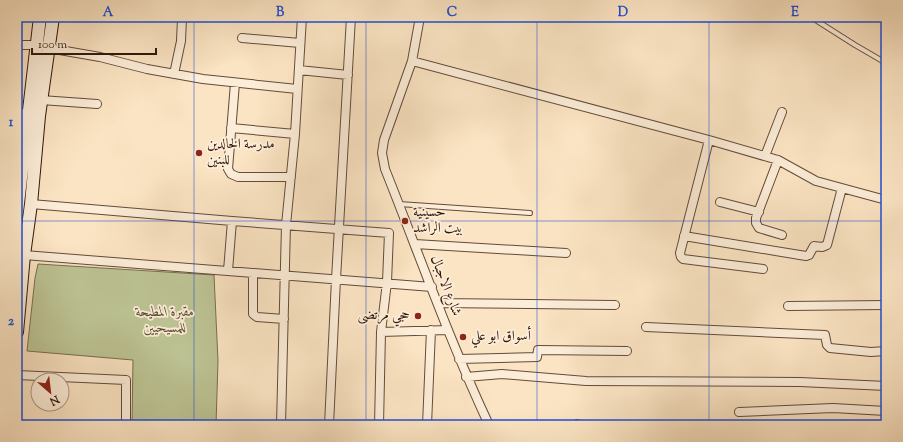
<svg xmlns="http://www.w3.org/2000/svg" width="903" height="442" viewBox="0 0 903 442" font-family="'Sorts Mill Goudy',Amiri,serif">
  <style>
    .green { fill: #bdc495; stroke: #786e50 }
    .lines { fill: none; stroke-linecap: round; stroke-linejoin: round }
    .lane-casing { stroke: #644b39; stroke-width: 6 }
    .street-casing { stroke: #644b39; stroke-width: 10 }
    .secondary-casing { stroke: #32180b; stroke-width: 14 }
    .lane { stroke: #fcedd8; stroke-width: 4 }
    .street { stroke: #fcedd8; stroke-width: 8 }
    .secondary { stroke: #fcedd8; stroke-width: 12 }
    .grid { fill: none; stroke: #1d4ed8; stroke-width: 1; stroke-opacity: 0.55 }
    .poi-dot { fill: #8f2418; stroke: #fcedd8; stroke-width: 1.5 }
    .labels { text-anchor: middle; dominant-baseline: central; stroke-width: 3.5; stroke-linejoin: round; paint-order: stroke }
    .poi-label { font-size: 14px; fill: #32180b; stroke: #fcedd8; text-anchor: start }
    .street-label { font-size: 14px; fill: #32180b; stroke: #fcedd8 }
    .park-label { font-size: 14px; font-style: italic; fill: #5c4c34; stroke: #fcedd8 }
    .neatline { fill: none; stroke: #1d4ed8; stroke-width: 1.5 }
    .grid-label { font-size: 13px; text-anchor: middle; font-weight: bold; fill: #1d4ed8 }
  </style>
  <rect width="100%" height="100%" fill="#fbe4c3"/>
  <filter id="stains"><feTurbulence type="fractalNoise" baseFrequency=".005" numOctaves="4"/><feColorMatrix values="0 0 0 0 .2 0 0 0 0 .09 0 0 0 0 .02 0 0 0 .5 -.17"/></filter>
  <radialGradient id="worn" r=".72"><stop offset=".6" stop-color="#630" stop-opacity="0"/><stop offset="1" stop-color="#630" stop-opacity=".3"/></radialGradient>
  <path class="green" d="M 38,264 L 214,275 L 218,361 L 216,425 L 132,425 L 133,360 L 27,351 L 35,278 Z"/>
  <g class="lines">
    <g class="lane-casing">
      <path id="lane" d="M 804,17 L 814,19 L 855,45 L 886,63
        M 399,204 L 530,213"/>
    </g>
    <g class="street-casing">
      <path id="street" d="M 420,17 L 412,61 L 384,140 L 382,153 L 385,169 C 419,254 450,342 489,425
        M 242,38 L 300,43
        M 17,45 L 37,45
        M 48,48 L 100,57 L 147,69 L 203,79 L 297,89
        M 412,61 L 709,140 L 778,160 L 816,181 L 886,200
        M 299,70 L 348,75
        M 174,74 L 181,41 L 182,18
        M 235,83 L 228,169 L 231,174 L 238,177 L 291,177
        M 41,100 L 97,104
        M 17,113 L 29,114
        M 231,128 L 295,134
        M 709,140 L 680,253 L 681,257 L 683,259 L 763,269
        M 765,156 L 782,112
        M 778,160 L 756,218 L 756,223 L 759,228 L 782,235
        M 720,202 L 759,212
        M 31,204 L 232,221 L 389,233 L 387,282 L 381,332 L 379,425
        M 684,236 L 806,256 L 809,255 L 814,246 L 822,247 L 827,245 L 842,188
        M 415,244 L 566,253
        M 24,255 L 432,287
        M 228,271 L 232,221
        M 253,273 L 253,314 L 257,317 L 284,319
        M 438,303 L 615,305
        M 788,306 L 886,305
        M 646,327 L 825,335 L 827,345 L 830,348 L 871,352 L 886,351
        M 381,332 L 448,330
        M 459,359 L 537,357 L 538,350 L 627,351
        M 17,375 L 126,380 L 126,425
        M 466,377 L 502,374 L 586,381 L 800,382 L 886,386
        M 739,412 L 833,408 L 886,411
        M 281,425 L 286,225 L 295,134 L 302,17
        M 329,425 L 336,279 L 351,17
        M 427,425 L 431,330
        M 577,425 L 577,424"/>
    </g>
    <g class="secondary-casing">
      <path id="secondary" d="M 17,212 L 40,17
        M 17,332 L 24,255 L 31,204 L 39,116 L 53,17"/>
    </g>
    <use href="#lane" class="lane"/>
    <use href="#street" class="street"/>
    <use href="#secondary" class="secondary"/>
  </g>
  <path class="grid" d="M 194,17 L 194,425M 366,17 L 366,425M 537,17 L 537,425M 709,17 L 709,425M 17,221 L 886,221"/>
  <g class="poi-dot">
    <circle cx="199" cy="153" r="4"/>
    <circle cx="405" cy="221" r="4"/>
    <circle cx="418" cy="316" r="4"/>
    <circle cx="463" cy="337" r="4"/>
  </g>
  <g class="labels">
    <g class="poi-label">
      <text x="207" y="145">مدرسة الخالدين<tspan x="207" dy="16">للبنين</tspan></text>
      <text x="413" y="213">حسينية<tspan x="413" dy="16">بيت الراشد</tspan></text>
      <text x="410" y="316" text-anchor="end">حجي مرتضى</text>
      <text x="471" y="337">أسواق ابو علي</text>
    </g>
    <g class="street-label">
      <text transform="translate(445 286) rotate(69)">شارع الاجبال</text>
    </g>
    <g class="park-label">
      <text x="165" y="313">مقبرة المطيحة<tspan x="165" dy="16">للمسيحيين</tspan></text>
    </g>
  </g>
  <rect width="903" height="442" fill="none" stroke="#fbe4c3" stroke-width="44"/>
  <g transform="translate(50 392) rotate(152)"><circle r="19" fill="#fcedd8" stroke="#ab9886"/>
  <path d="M0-3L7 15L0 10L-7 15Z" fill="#8f2418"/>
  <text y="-6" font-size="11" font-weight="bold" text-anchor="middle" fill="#32180b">N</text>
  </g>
  <path d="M32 48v6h124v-6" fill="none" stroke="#32180b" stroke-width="2"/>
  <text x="38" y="48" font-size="12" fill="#32180b" stroke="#fcedd8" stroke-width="3" paint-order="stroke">100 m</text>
  <rect x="22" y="22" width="859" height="398" class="neatline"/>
  <g class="grid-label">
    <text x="108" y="16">A</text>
    <text x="280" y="16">B</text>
    <text x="452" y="16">C</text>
    <text x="623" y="16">D</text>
    <text x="795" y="16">E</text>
    <text x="11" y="126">1</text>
    <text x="11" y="325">2</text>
  </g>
  <rect width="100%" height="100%" filter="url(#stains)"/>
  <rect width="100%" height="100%" fill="url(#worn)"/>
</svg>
